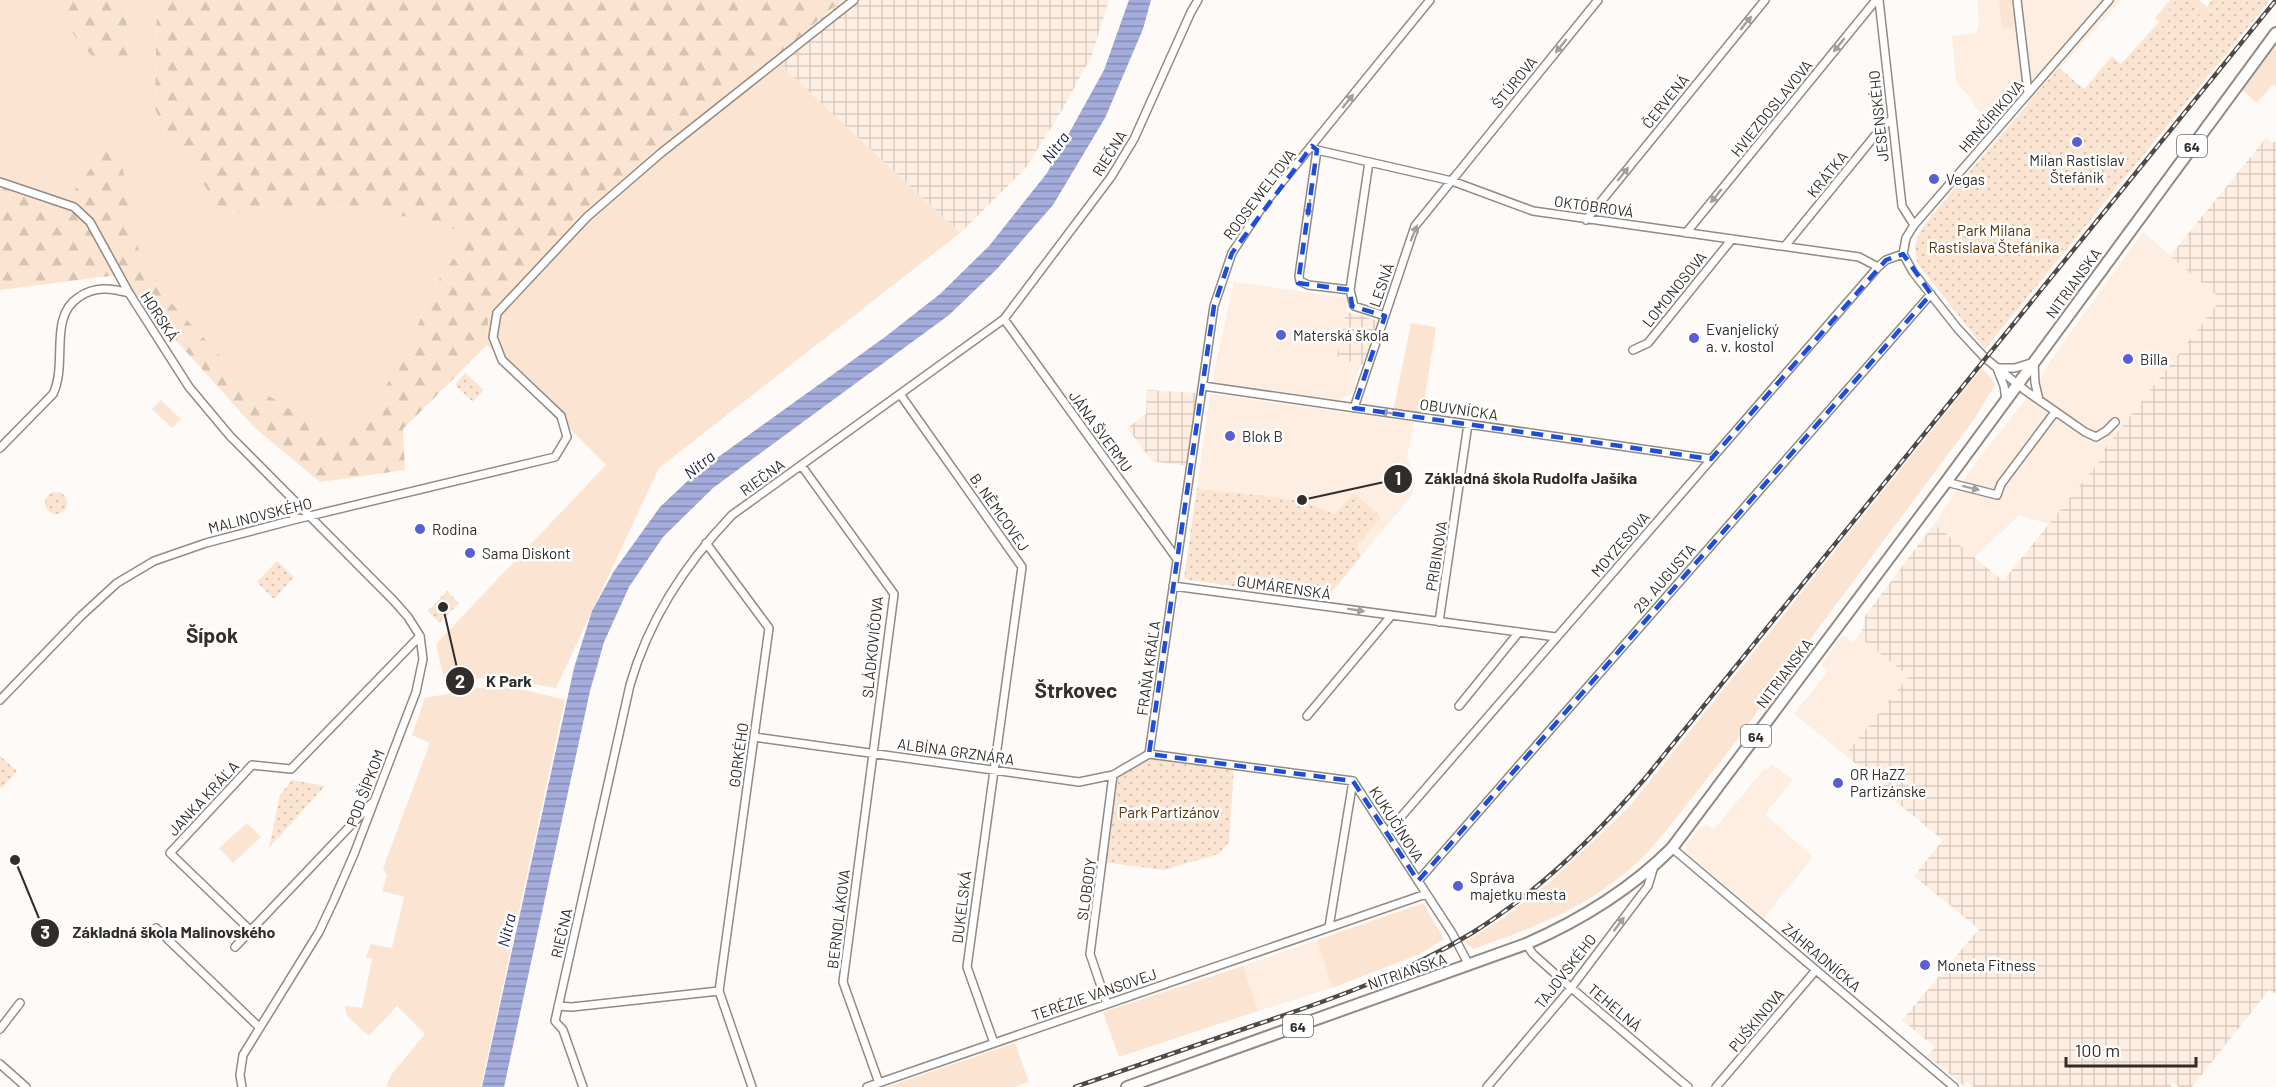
<svg xmlns="http://www.w3.org/2000/svg" width="2276" height="1087" viewBox="0 0 2276 1087" font-family="Barlow,sans-serif">
  <style>
    .built { fill: #feeee1 }
    .industrial { fill: url(#industrial-grid) }
    .green { fill: #fbe5d2 }
    .forest { fill: url(#forest-firs) }
    .park { fill: url(#park-dots) }
    .water { fill: url(#water-rules) }
    .lines { fill: none; stroke-linecap: round; stroke-linejoin: round }
    .street-casing { stroke: #928a83; stroke-width: 10 }
    .primary-casing { stroke: #928a83; stroke-width: 14 }
    .street { stroke: #fff; stroke-width: 7 }
    .primary { stroke: #fff; stroke-width: 10 }
    .rail-casing { stroke: #4e4a47; stroke-width: 4.5 }
    .rail { stroke: #fff; stroke-width: 2; stroke-dasharray: 7; stroke-linecap: butt }
    .oneway { fill: #a2a09f }
    .marked { fill: none; stroke: #1d4ed8; stroke-width: 4.5; stroke-dasharray: 12 8; stroke-linejoin: round }
    .poi-dot { fill: #595ed5; stroke: #fff; stroke-width: 2 }
    .labels { text-anchor: middle; dominant-baseline: central; stroke-width: 5; stroke-linejoin: round; paint-order: stroke }
    .shield { fill: #fff; stroke: #6e6c6a; stroke-width: 1.5 }
    .shield-label { font-size: 14px; font-weight: bold; fill: #302d2a }
    .street-label { font-size: 15px; fill: #302d2a; stroke: #fff }
    .poi-label { font-size: 15px; fill: #302d2a; stroke: #fff; text-anchor: start }
    .park-label { font-size: 15px; fill: #583105; stroke: #fff }
    .water-label { font-size: 16px; font-style: italic; fill: #202259; stroke: #fff }
    .district-label { font-size: 21px; font-weight: bold; fill: #38312b; stroke: #fff }
    .leader { fill: none; stroke: #302d2a; stroke-width: 2 }
    .callout-dot { fill: #302d2a; stroke: #fff; stroke-width: 2 }
    .mark-label { font-size: 18px; text-anchor: middle; font-weight: bold; fill: #fff }
    .callout-label { font-size: 16px; text-anchor: middle; font-weight: bold; fill: #302d2a; stroke: #fff; stroke-width: 5; stroke-linejoin: round; paint-order: stroke }
  </style>
  <defs>
    <pattern id="industrial-grid" width="8" height="8" patternUnits="userSpaceOnUse" patternTransform="scale(1.5)"><rect width="8" height="8" fill="#feeee1"/><path d="M0 4h8M4 0v8" fill="none" stroke="#daccc1"/></pattern>
    <pattern id="forest-firs" width="22" height="20" patternUnits="userSpaceOnUse" patternTransform="scale(1.5)"><rect width="22" height="20" fill="#fbe5d2"/><path d="M5 1l3.5 6h-7zM16 11l3.5 6h-7z" fill="#d7c5b4"/></pattern>
    <pattern id="park-dots" width="8" height="8" patternUnits="userSpaceOnUse" patternTransform="scale(1.5)"><rect width="8" height="8" fill="#fbe5d2"/><path d="M2 2h.1M6 6h.1" fill="none" stroke="#d7c5b4" stroke-width="1.8" stroke-linecap="round"/></pattern>
    <pattern id="water-rules" width="6" height="5" patternUnits="userSpaceOnUse" patternTransform="scale(1.5)"><rect width="6" height="5" fill="#a3acda"/><path d="M0 2.5h6" fill="none" stroke="#858cb1"/></pattern>
  </defs>
  <rect width="100%" height="100%" fill="#fefaf7"/>
  <path class="built" d="M 1977,0 L 2121,0 L 2030,102 L 1993,122 L 1974,107 L 1971,98 L 1956,82 L 1952,36 L 1976,33 L 1979,23 Z
    M 2143,232 L 2221,298 L 2099,456 L 2098,463 L 2049,524 L 2019,515 L 1974,558 L 1934,524 L 1967,475 L 2039,381 L 2053,357 Z
    M 1234,282 L 1348,298 L 1337,356 L 1360,366 L 1352,393 L 1340,400 L 1215,382 L 1213,377 Z
    M 1213,394 L 1414,422 L 1407,457 L 1415,480 L 1412,495 L 1326,599 L 1184,578 L 1210,395 Z
    M 1858,636 L 1909,676 L 1845,755 L 1794,714 L 1828,671 L 1821,665 L 1841,637 L 1847,637 L 1853,643 Z
    M 1772,764 L 1793,780 L 1765,814 L 1813,857 L 1764,918 L 1687,853 L 1685,849 L 1686,844 L 1702,826 L 1707,824 L 1714,829 L 1765,768 L 1767,770 Z
    M 1317,940 L 1332,988 L 1258,1011 L 1243,966 Z"/>
  <path class="industrial" d="M 841,0 L 1109,0 L 1091,57 L 1061,112 L 1025,169 L 960,233 L 774,59 Z
    M 2266,138 L 2272,143 L 2276,141 L 2276,994 L 2269,990 L 2192,1087 L 2179,1087 L 2171,1081 L 2171,1087 L 1974,1087 L 1967,1082 L 1964,1086 L 1928,1056 L 1935,1047 L 1902,1020 L 1979,929 L 1914,876 L 1943,840 L 1889,796 L 1891,792 L 1845,755 L 1909,676 L 1858,636 L 1863,629 L 1865,616 L 1934,524 L 2003,581 L 2098,463 L 2099,456 L 2221,299 L 2170,256 Z
    M 1346,312 L 1357,314 L 1378,321 L 1364,363 L 1360,366 L 1337,356 Z
    M 1147,390 L 1198,393 L 1187,466 L 1152,461 L 1127,428 L 1146,414 Z"/>
  <path class="green" d="M 0,0 L 44,0 L 97,62 L 128,64 L 126,0 L 157,0 L 155,108 L 170,148 L 198,176 L 223,214 L 363,206 L 462,231 L 463,244 L 430,293 L 407,355 L 351,440 L 246,384 L 143,272 L 116,135 L 64,205 L 0,182 Z
    M 1999,0 L 2011,0 L 2014,28 L 2002,29 Z
    M 2170,0 L 2199,0 L 2210,10 L 2182,42 L 2155,18 Z
    M 2276,43 L 2276,87 L 2273,84 L 2257,103 L 2241,89 Z
    M 774,59 L 960,233 L 659,468 L 556,688 L 495,677 L 445,682 L 436,644 L 606,465 L 487,345 L 488,318 L 509,287 L 613,183 Z
    M 1411,323 L 1436,327 L 1421,421 L 1392,417 Z
    M 1982,368 L 1992,379 L 1995,385 L 1975,418 L 1768,696 C 1745,730 1720,763 1694,795 C 1673,823 1651,852 1624,874 C 1581,910 1526,931 1473,949 L 1465,942 L 1505,917 L 1549,883 L 1629,807 Z
    M 161,400 L 181,419 L 172,428 L 152,409 Z
    M 479,688 L 517,688 L 565,700 L 481,1087 L 386,1087 L 391,1075 L 425,1034 L 397,1006 L 369,1036 L 347,1016 L 345,1006 L 362,1008 L 372,959 L 366,957 L 371,944 L 392,948 L 404,897 L 382,891 L 387,875 L 383,868 L 430,743 L 412,735 L 425,698 Z
    M 247,823 L 261,837 L 233,863 L 219,848 Z
    M 1423,903 L 1444,939 L 1420,954 L 1332,988 L 1317,940 Z
    M 1243,966 L 1258,1011 L 1119,1057 L 1103,1012 Z
    M 1015,1043 L 1029,1082 L 1014,1087 L 887,1087 Z"/>
  <path class="forest" d="M 44,0 L 126,0 L 128,64 L 97,62 Z
    M 157,0 L 841,0 L 774,59 L 613,183 L 509,287 L 488,318 L 487,345 L 403,429 L 405,470 L 320,482 L 255,428 L 117,275 L 0,290 L 0,182 L 64,205 L 116,134 L 143,272 L 246,384 L 350,439 L 407,355 L 430,293 L 463,244 L 462,231 L 363,206 L 223,214 L 198,176 L 170,148 L 155,108 Z"/>
  <path class="park" d="M 2177,0 L 2190,0 L 2203,11 L 2181,36 L 2161,19 Z
    M 2212,0 L 2270,0 L 1985,349 L 1918,264 C 1911,240 1918,234 1932,215 L 2059,68 L 2084,89 L 2112,56 L 2121,64 L 2159,22 L 2182,42 L 2210,10 L 2207,7 Z
    M 465,373 L 484,390 L 473,402 L 455,385 Z
    M 1197,489 C 1234,494 1304,495 1334,515 L 1354,493 L 1381,517 L 1364,537 L 1364,540 L 1357,542 L 1360,558 L 1326,599 L 1189,580 L 1184,578 Z
    M45 503a11 11 0 1 1 22 0a11 11 0 1 1-22 0Z
    M 277,561 L 294,577 L 274,599 L 257,582 Z
    M 447,591 L 459,603 L 439,623 L 428,611 Z
    M 1149,754 L 1234,766 L 1229,842 L 1219,854 L 1164,870 L 1103,862 L 1113,775 Z
    M 0,756 L 17,771 L 2,788 L 0,787 Z
    M 292,780 L 325,786 L 269,848 L 280,795 Z"/>
  <path class="water" d="M 1129,0 L 1151,0 L 1143,29 L 1105,118 L 1053,205 L 997,269 L 949,315 L 713,488 L 663,537 L 629,587 L 604,642 L 590,691 L 504,1087 L 482,1087 L 574,668 L 592,611 L 614,571 L 660,507 L 696,473 L 885,337 L 940,294 L 989,246 L 1047,173 L 1104,70 Z"/>
  <g class="lines">
    <g class="street-casing">
      <path id="street" d="M 1879,0 L 1902,206 L 1914,225
        M 2017,0 L 2028,93
        M 1312,146 L 1317,150 L 1452,181 L 1533,211 L 1859,257 L 1878,267
        M 1317,150 L 1299,276 L 1300,281 L 1308,285 L 1350,290
        M 1369,162 L 1350,290 L 1354,306 L 1385,316
        M 0,182 L 74,207 L 90,222 L 129,293
        M 1586,220 L 1765,0
        M 1686,233 L 1876,0
        M 1785,246 L 1882,127 L 1891,120
        M 1903,254 L 1906,238 L 1914,225 L 2109,0
        M 1903,254 L 1913,272 L 1958,329 L 1985,358 L 2026,391 L 2085,432 L 2096,437 L 2106,431 L 2115,422
        M 1004,319 L 1177,559
        M 1633,350 L 1648,343 L 1732,239
        M 1997,368 L 2015,368 L 2034,362 L 2035,383 L 2039,400
        M 1998,371 L 2004,386 L 2006,400
        M 1203,386 L 1711,459
        M 900,394 L 1022,567 L 967,967 L 994,1043
        M 1354,408 L 1415,226 L 1598,0
        M 0,448 L 53,394 C 68,363 48,317 79,297 C 95,286 111,288 129,293 L 189,387 L 230,436 L 393,600 L 408,617 L 420,636 L 423,659 L 416,692 L 354,854 L 334,900 L 319,932 L 243,1055 L 240,1075 L 242,1087
        M 801,465 L 894,594 L 843,982 L 879,1083
        M 1946,482 L 1997,495 L 2001,484 L 2055,412
        M 293,520 L 296,503
        M 706,543 L 769,628 L 719,991 L 752,1087
        M 1173,586 L 1556,637
        M 1439,622 L 1468,424
        M 0,700 L 81,616 L 117,583 L 154,561 L 206,543 L 293,520 L 555,457 L 567,437 L 561,416 L 502,360 L 493,337 L 497,313 L 587,217 L 661,153 L 854,0
        M 1459,706 L 1519,632
        M 1307,716 L 1391,616
        M 754,737 L 1079,782 L 1113,775 L 1149,754
        M 1149,754 L 1214,306 L 1232,253 L 1264,204 L 1430,0
        M 1149,754 L 1353,781 L 1452,933 L 1469,965
        M 1387,833 L 1878,267 L 1886,260 L 1903,254
        M 1672,848 L 1954,1087
        M 1418,881 L 1931,294
        M 1329,927 L 1353,781
        M 156,928 L 259,1027
        M 250,930 L 170,853 L 252,765 L 291,769 L 420,636
        M 1526,944 L 1533,954 L 1562,980 L 1688,1087
        M 235,947 L 372,803
        M 1107,1004 L 1090,954 L 1113,775
        M 558,1006 L 572,1007 L 719,991
        M 0,1029 L 20,1003
        M 0,1064 L 26,1087
        M 583,1087 L 563,1030 L 555,1021 L 630,685 C 649,619 685,564 732,515 L 1004,319 L 1111,177 L 1134,139 L 1191,12 L 1198,0
        M 867,1087 L 1426,894
        M 1487,1087 L 1571,988 L 1648,886 L 1654,866
        M 1716,1087 L 1816,970"/>
    </g>
    <g class="primary-casing">
      <path id="primary" d="M 1127,1087 L 1526,944 C 1581,920 1630,890 1672,848 L 1946,482 L 2276,33"/>
    </g>
    <use href="#street" class="street"/>
    <use href="#primary" class="primary"/>
    <g class="rail-casing">
      <path id="rail" d="M 1075,1087 C 1135,1066 1195,1046 1255,1025 C 1330,1000 1404,974 1472,933 C 1540,891 1596,836 1647,776 L 2276,0"/>
    </g>
    <use href="#rail" class="rail"/>
  </g>
  <defs><path id="oneway-solid" d="M-6-.8H1V-3.2L6.5 0L1 3.2V.8H-6Z" transform="scale(1.5)"/></defs>
  <g class="oneway">
    <use href="#oneway-solid" transform="translate(1746 23) rotate(-51)"/>
    <use href="#oneway-solid" transform="translate(1839 45) rotate(129)"/>
    <use href="#oneway-solid" transform="translate(1561 46) rotate(129)"/>
    <use href="#oneway-solid" transform="translate(1348 101) rotate(-51)"/>
    <use href="#oneway-solid" transform="translate(1623 174) rotate(-51)"/>
    <use href="#oneway-solid" transform="translate(1716 196) rotate(129)"/>
    <use href="#oneway-solid" transform="translate(1309 208) rotate(98)"/>
    <use href="#oneway-solid" transform="translate(1414 233) rotate(-68)"/>
    <use href="#oneway-solid" transform="translate(1389 413) rotate(-172)"/>
    <use href="#oneway-solid" transform="translate(1971 488) rotate(14)"/>
    <use href="#oneway-solid" transform="translate(1356 610) rotate(9)"/>
    <use href="#oneway-solid" transform="translate(1619 924) rotate(-53)"/>
  </g>
  <path class="marked" d="M 1312,146 L 1317,150 L 1298,283 L 1350,290 L 1352,306 L 1385,316 L 1354,408 L 1711,459 L 1886,260 L 1903,254 L 1931,294 L 1418,881 L 1353,781 L 1149,754 L 1214,306 L 1232,253 Z"/>
  <g class="poi-dot">
    <circle cx="2077" cy="142" r="6"/>
    <circle cx="1934" cy="179" r="6"/>
    <circle cx="1281" cy="335" r="6"/>
    <circle cx="1694" cy="338" r="6"/>
    <circle cx="2128" cy="359" r="6"/>
    <circle cx="1230" cy="436" r="6"/>
    <circle cx="420" cy="529" r="6"/>
    <circle cx="470" cy="553" r="6"/>
    <circle cx="1838" cy="783" r="6"/>
    <circle cx="1458" cy="886" r="6"/>
    <circle cx="1925" cy="965" r="6"/>
  </g>
  <g class="labels">
    <g class="shield">
      <rect x="2177" y="135" width="30" height="22" rx="4.5"/>
      <rect x="1741" y="725" width="30" height="22" rx="4.5"/>
      <rect x="1283" y="1015" width="30" height="22" rx="4.5"/>
    </g>
    <g class="shield-label">
      <text x="2192" y="146">64</text>
      <text x="1756" y="736">64</text>
      <text x="1298" y="1026">64</text>
    </g>
    <g class="street-label">
      <text transform="translate(1514 82) rotate(-51)">ŠTÚROVA</text>
      <text transform="translate(1665 101) rotate(-51)">ČERVENÁ</text>
      <text transform="translate(1771 108) rotate(-51)">HVIEZDOSLAVOVA</text>
      <text transform="translate(1878 116) rotate(-96)">JESENSKÉHO</text>
      <text transform="translate(1991 116) rotate(-49)">HRNČÍRIKOVA</text>
      <text transform="translate(1109 153) rotate(-58)">RIEČNA</text>
      <text transform="translate(1827 174) rotate(-51)">KRÁTKA</text>
      <text transform="translate(1259 194) rotate(-53)">ROOSEWELTOVA</text>
      <text transform="translate(1594 206) rotate(8)">OKTÓBROVÁ</text>
      <text transform="translate(2073 283) rotate(-54)">NITRIANSKA</text>
      <text transform="translate(1381 285) rotate(-71)">LESNÁ</text>
      <text transform="translate(1674 289) rotate(-51)">LOMONOSOVA</text>
      <text transform="translate(160 316) rotate(57)">HORSKÁ</text>
      <text transform="translate(1459 409) rotate(8)">OBUVNÍCKA</text>
      <text transform="translate(1101 431) rotate(54)">JÁNA ŠVERMU</text>
      <text transform="translate(762 477) rotate(-36)">RIEČNA</text>
      <text transform="translate(1000 512) rotate(55)">B. NĚMCOVEJ</text>
      <text transform="translate(260 515) rotate(-14)">MALINOVSKÉHO</text>
      <text transform="translate(1620 544) rotate(-49)">MOYZESOVA</text>
      <text transform="translate(1436 556) rotate(-81)">PRIBINOVA</text>
      <text transform="translate(1664 578) rotate(-49)">29. AUGUSTA</text>
      <text transform="translate(1284 587) rotate(8)">GUMÁRENSKÁ</text>
      <text transform="translate(872 647) rotate(-84)">SLÁDKOVIČOVA</text>
      <text transform="translate(1148 668) rotate(-82)">FRAŇA KRÁĽA</text>
      <text transform="translate(1784 673) rotate(-53)">NITRIANSKA</text>
      <text transform="translate(956 751) rotate(8)">ALBÍNA GRZNÁRA</text>
      <text transform="translate(738 755) rotate(-82)">GORKÉHO</text>
      <text transform="translate(365 788) rotate(-69)">POD ŠÍPKOM</text>
      <text transform="translate(203 798) rotate(-47)">JANKA KRÁĽA</text>
      <text transform="translate(1397 824) rotate(57)">KUKUČÍNOVA</text>
      <text transform="translate(1086 889) rotate(-82)">SLOBODY</text>
      <text transform="translate(961 907) rotate(-83)">DUKELSKÁ</text>
      <text transform="translate(838 919) rotate(-83)">BERNOLÁKOVA</text>
      <text transform="translate(561 933) rotate(-77)">RIEČNA</text>
      <text transform="translate(1822 957) rotate(40)">ZÁHRADNÍCKA</text>
      <text transform="translate(1407 971) rotate(-19)">NITRIANSKA</text>
      <text transform="translate(1565 971) rotate(-52)">TAJOVSKÉHO</text>
      <text transform="translate(1094 994) rotate(-19)">TERÉZIE VANSOVEJ</text>
      <text transform="translate(1615 1007) rotate(40)">TEHELNÁ</text>
      <text transform="translate(1756 1020) rotate(-50)">PUŠKINOVA</text>
    </g>
    <g class="poi-label">
      <text x="2077" y="160" text-anchor="middle">Milan Rastislav<tspan x="2077" dy="17">Štefánik</tspan></text>
      <text x="1946" y="179">Vegas</text>
      <text x="1706" y="329">Evanjelický<tspan x="1706" dy="17">a. v. kostol</tspan></text>
      <text x="1293" y="335">Materská škola</text>
      <text x="2140" y="359">Billa</text>
      <text x="1242" y="436">Blok B</text>
      <text x="432" y="529">Rodina</text>
      <text x="482" y="553">Sama Diskont</text>
      <text x="1850" y="774">OR HaZZ<tspan x="1850" dy="17">Partizánske</tspan></text>
      <text x="1470" y="877">Správa<tspan x="1470" dy="17">majetku mesta</tspan></text>
      <text x="1937" y="965">Moneta Fitness</text>
    </g>
    <g class="park-label">
      <text x="1994" y="230">Park Milana<tspan x="1994" dy="17">Rastislava Štefánika</tspan></text>
      <text x="1169" y="812">Park Partizánov</text>
    </g>
    <g class="water-label">
      <text transform="translate(1055 147) rotate(-54)">Nitra</text>
      <text transform="translate(699 464) rotate(-39)">Nitra</text>
      <text transform="translate(506 930) rotate(-77)">Nitra</text>
    </g>
    <g class="district-label">
      <text x="212" y="634">Šípok</text>
      <text x="1076" y="689">Štrkovec</text>
    </g>
  </g>
  <path class="leader" d="M1302 500L1398 479M443 607L460 681M15 860L45 933"/>
  <g class="callout-dot">
    <circle cx="1302" cy="500" r="6"/>
    <circle cx="443" cy="607" r="6"/>
    <circle cx="15" cy="860" r="6"/>
    <circle cx="1398" cy="479" r="15"/>
    <circle cx="460" cy="681" r="15"/>
    <circle cx="45" cy="933" r="15"/>
  </g>
  <g class="mark-label">
    <text x="1398" y="485">1</text>
    <text x="460" y="688">2</text>
    <text x="45" y="939">3</text>
  </g>
  <g class="callout-label">
    <text x="1531" y="484">Základná škola Rudolfa Jašíka</text>
    <text x="509" y="687">K Park</text>
    <text x="174" y="938">Základná škola Malinovského</text>
  </g>
  <path d="M2066 1057v9h130v-9" fill="none" stroke="#302d2a" stroke-width="3"/>
  <text x="2075" y="1057" font-size="18" fill="#302d2a" stroke="#ffffff" stroke-width="4.5" paint-order="stroke">100 m</text>
</svg>
